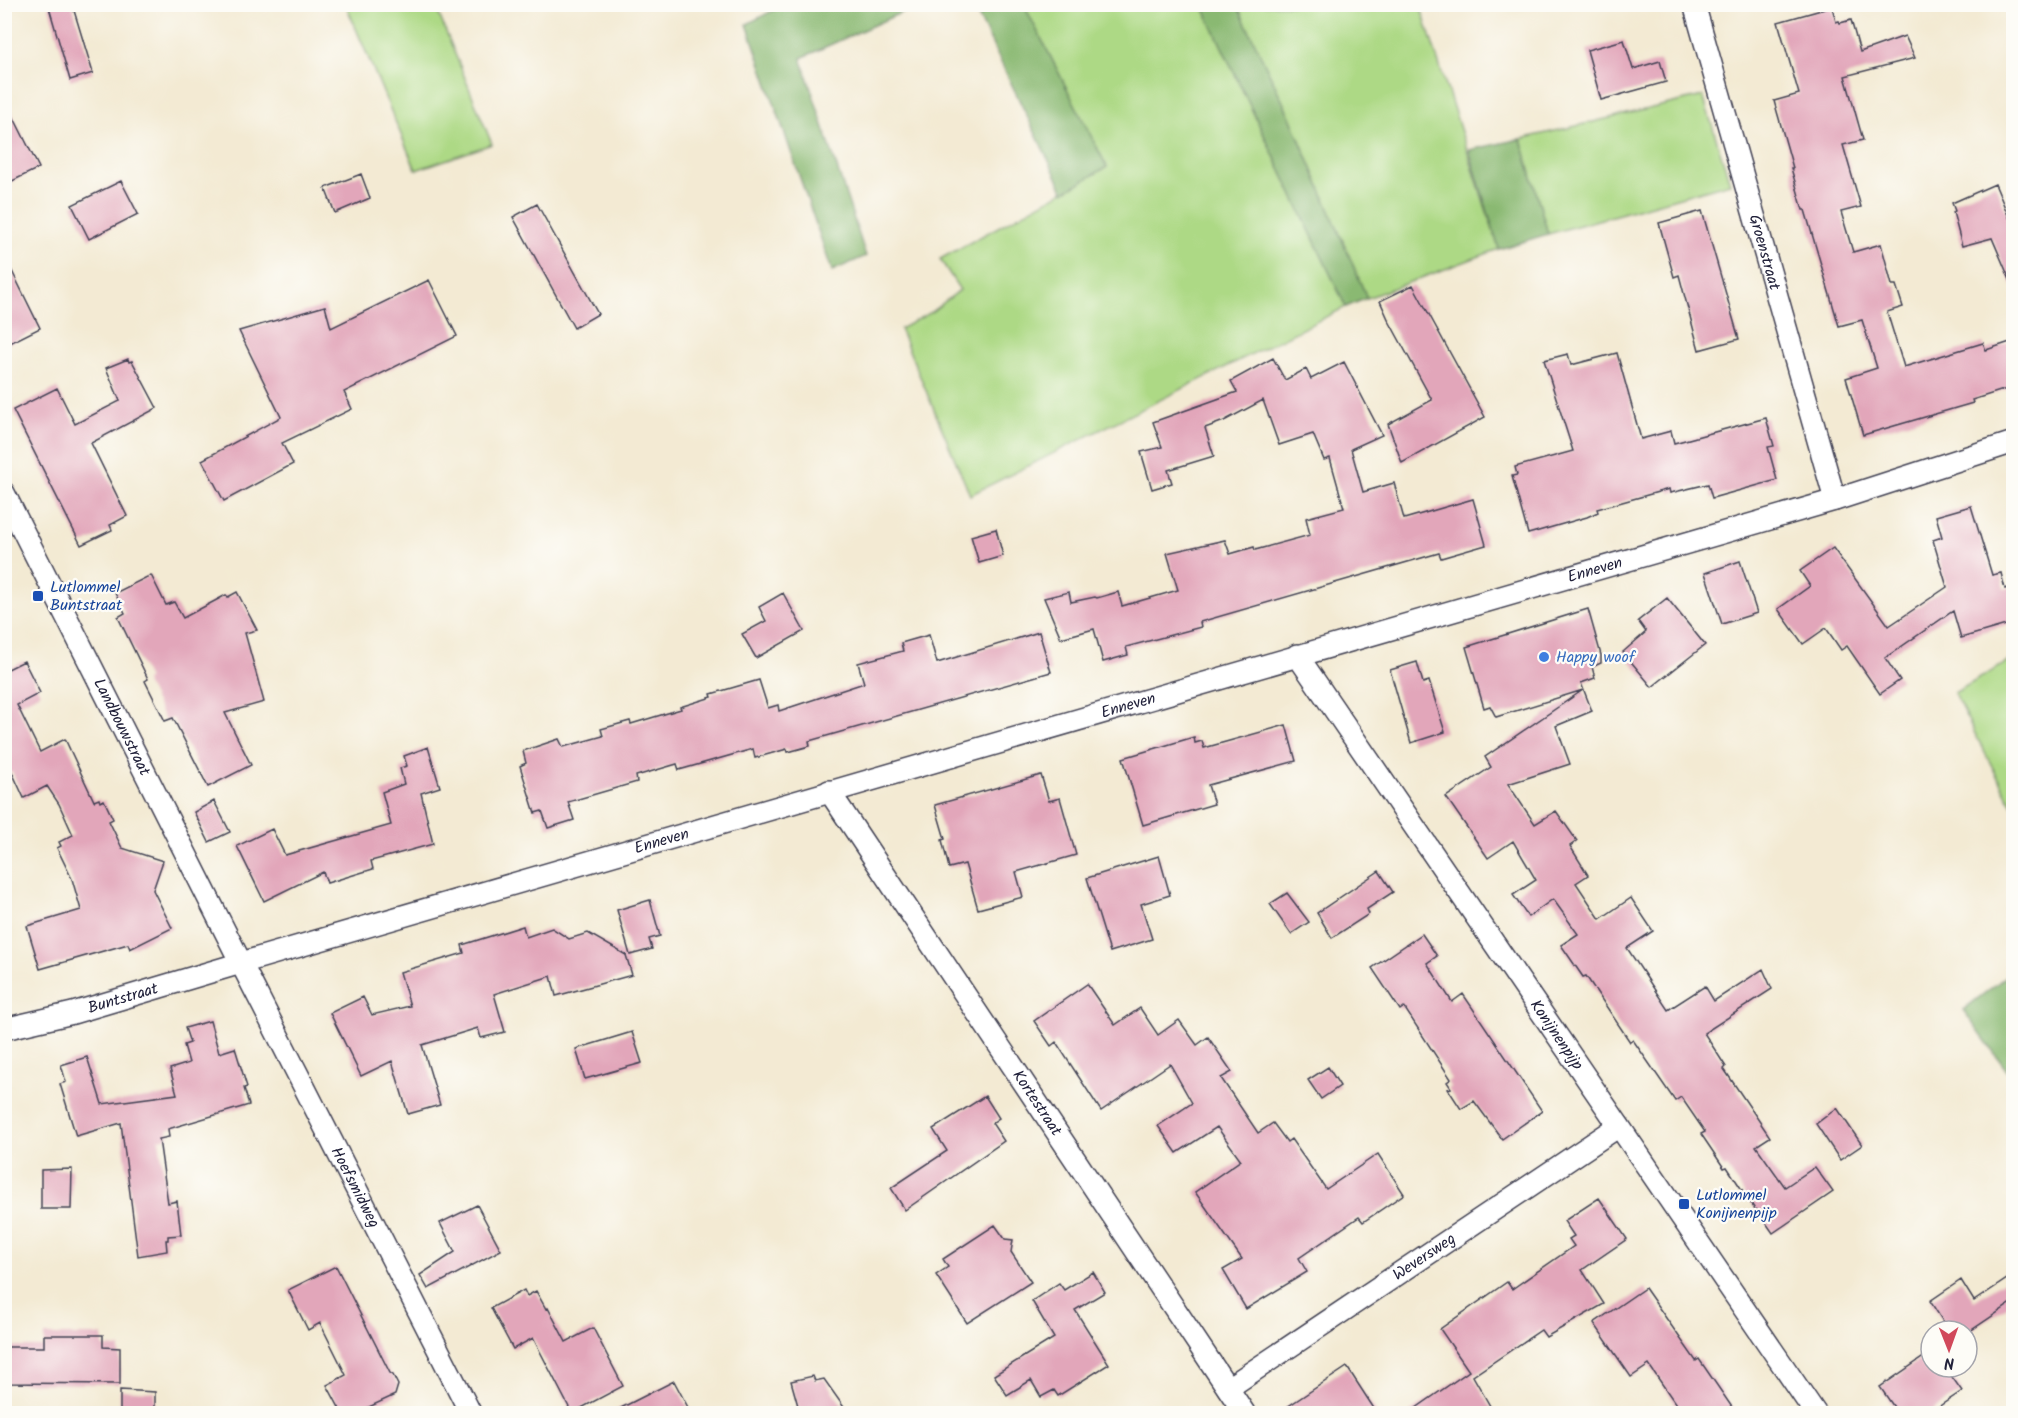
<svg xmlns="http://www.w3.org/2000/svg" width="2018" height="1418" viewBox="0 0 2018 1418" font-family="Kalam,sans-serif">
  <style>
    .green { fill: #add985; stroke: #687e60; stroke-width: 1.5 }
    .forest { fill: #8ab972; stroke: #566e56; stroke-width: 1.5 }
    .building { fill: #e2a6ba }
    .lines { fill: none; stroke-linecap: round; stroke-linejoin: round }
    .minor-casing { stroke: #414052; stroke-width: 24 }
    .minor { stroke: #fff; stroke-width: 21 }
    .transit-dot { fill: #1a4fb4; stroke: #fdfcf7; stroke-width: 2 }
    .shop-dot { fill: #3f7fe0; stroke: #fdfcf7; stroke-width: 2 }
    .labels { text-anchor: middle; dominant-baseline: central; stroke-width: 4.5; stroke-linejoin: round; paint-order: stroke }
    .street-label { font-size: 16px; fill: #22223b; stroke: #fdfcf7 }
    .transit-label { font-size: 16px; fill: #164399; stroke: #fdfcf7; text-anchor: start }
    .shop-label { font-size: 16px; fill: #366cbe; stroke: #fdfcf7; text-anchor: start }
  </style>
  <rect width="100%" height="100%" fill="#fdfcf7"/>
  <filter id="ink" filterUnits="userSpaceOnUse"><feTurbulence type="fractalNoise" baseFrequency=".0167" numOctaves="2"/><feDisplacementMap in="SourceGraphic" scale="12" xChannelSelector="R" yChannelSelector="G"/><feConvolveMatrix kernelMatrix="1 2 1 2 8 2 1 2 1" color-interpolation-filters="sRGB"/></filter>
  <filter id="wash" filterUnits="userSpaceOnUse"><feTurbulence type="fractalNoise" baseFrequency=".008" numOctaves="4" result="noise"/><feDisplacementMap in="SourceGraphic" scale="24" xChannelSelector="R" yChannelSelector="G"/><feGaussianBlur stdDeviation="1.35" result="paint"/><feColorMatrix in="noise" values="0 0 0 0 0 0 0 0 0 0 0 0 0 0 0 0 0 1.4 0 .05"/><feComposite in="paint" operator="in"/></filter>
  <g filter="url(#wash)">
    <rect width="100%" height="100%" fill="#f3ead3"/>
    <path class="green" d="M 346,5 L 435,5 L 492,144 L 416,170 Z
      M 1024,5 L 1202,5 L 1346,307 L 970,495 L 900,329 L 931,312 L 960,290 L 940,259 L 1107,167 Z
      M 1237,5 L 1420,5 L 1499,249 L 1367,298 L 1290,117 Z
      M 1703,96 L 1730,183 L 1548,234 L 1521,139 Z
      M 2013,659 L 2013,807 L 1954,693 Z"/>
    <path class="forest" d="M 785,4 L 918,5 L 801,58 L 866,256 L 832,271 L 747,24 Z
      M 973,5 L 1024,5 L 1107,167 L 1064,192 Z
      M 1202,5 L 1237,5 L 1290,117 L 1367,298 L 1346,307 Z
      M 1521,139 L 1548,234 L 1499,249 L 1469,150 Z
      M 2013,971 L 2013,1079 L 1963,1010 Z"/>
    <g id="blocks">
      <path class="building" d="M 48,4 L 72,4 L 93,73 L 70,80 Z
        M 1832,7 L 1836,22 L 1839,21 L 1840,23 L 1851,20 L 1860,52 L 1905,36 L 1915,58 L 1845,76 L 1863,140 L 1843,145 L 1861,207 L 1841,212 L 1853,252 L 1881,244 L 1892,285 L 1896,285 L 1903,307 L 1887,312 L 1904,367 L 1983,343 L 1986,350 L 2013,341 L 2013,387 L 1972,400 L 1973,403 L 1863,435 L 1846,378 L 1877,368 L 1862,320 L 1839,326 L 1805,210 L 1803,210 L 1791,168 L 1793,168 L 1774,101 L 1799,94 L 1778,22 Z
        M 1624,40 L 1633,69 L 1660,61 L 1666,82 L 1601,100 L 1587,50 Z
        M 4,98 L 39,168 L 4,185 Z
        M 361,174 L 370,198 L 335,213 L 325,188 Z
        M 121,181 L 138,214 L 89,239 L 72,205 Z
        M 1995,184 L 2013,227 L 2013,287 L 1992,238 L 1962,246 L 1953,212 L 1955,211 L 1952,203 Z
        M 537,204 L 598,314 L 574,328 L 513,217 Z
        M 1702,211 L 1739,339 L 1699,350 L 1679,275 L 1674,277 L 1659,223 Z
        M 4,255 L 40,328 L 4,346 Z
        M 429,280 L 457,336 L 344,392 L 352,409 L 282,443 L 293,464 L 224,501 L 202,460 L 281,417 L 239,331 L 325,306 L 331,328 Z
        M 1413,285 L 1485,417 L 1402,463 L 1388,424 L 1432,400 L 1389,321 L 1380,301 Z
        M 1617,353 L 1641,439 L 1671,431 L 1674,443 L 1766,418 L 1774,446 L 1768,447 L 1777,480 L 1712,498 L 1708,484 L 1670,493 L 1669,489 L 1597,509 L 1598,512 L 1587,517 L 1528,534 L 1512,476 L 1517,475 L 1515,467 L 1573,451 L 1544,360 L 1568,354 L 1571,365 Z
        M 1273,358 L 1285,380 L 1306,369 L 1311,379 L 1344,362 L 1382,435 L 1351,449 L 1363,492 L 1394,483 L 1404,519 L 1473,499 L 1486,545 L 1441,558 L 1439,553 L 1200,622 L 1201,627 L 1126,647 L 1128,655 L 1103,662 L 1094,629 L 1061,638 L 1044,598 L 1069,592 L 1071,602 L 1095,597 L 1097,598 L 1118,592 L 1122,606 L 1178,590 L 1167,553 L 1225,540 L 1230,554 L 1254,547 L 1255,550 L 1310,535 L 1306,518 L 1344,508 L 1330,458 L 1324,460 L 1313,434 L 1279,445 L 1263,400 L 1224,421 L 1205,428 L 1214,456 L 1168,470 L 1172,483 L 1152,489 L 1141,452 L 1162,447 L 1153,422 L 1237,392 L 1231,381 Z
        M 128,359 L 129,362 L 132,361 L 157,408 L 91,443 L 127,516 L 110,525 L 112,530 L 81,545 L 13,410 L 57,388 L 75,424 L 120,401 L 106,368 Z
        M 1971,506 L 1992,575 L 2001,573 L 2005,589 L 2013,586 L 2013,623 L 1961,638 L 1953,611 L 1885,658 L 1900,680 L 1880,694 L 1847,646 L 1841,650 L 1826,628 L 1803,644 L 1778,609 L 1810,586 L 1800,571 L 1833,548 L 1889,626 L 1947,587 L 1933,540 L 1942,537 L 1936,516 Z
        M 996,529 L 1003,556 L 979,563 L 971,536 Z
        M 1740,561 L 1757,613 L 1722,624 L 1705,573 Z
        M 151,575 L 166,605 L 174,602 L 183,618 L 226,595 L 228,597 L 237,592 L 257,630 L 245,633 L 264,702 L 225,713 L 251,765 L 208,787 L 173,718 L 165,721 L 145,681 L 148,679 L 118,617 L 125,613 L 115,593 Z
        M 783,593 L 804,631 L 756,658 L 742,634 L 766,621 L 759,607 Z
        M 1667,598 L 1705,645 L 1652,687 L 1623,652 L 1646,632 L 1638,621 Z
        M 1588,609 L 1601,655 L 1601,663 L 1592,667 L 1595,678 L 1581,683 L 1592,711 L 1556,726 L 1570,764 L 1508,784 L 1535,824 L 1556,811 L 1577,841 L 1570,846 L 1588,875 L 1576,883 L 1600,919 L 1631,898 L 1653,931 L 1627,948 L 1668,1010 L 1705,986 L 1714,1001 L 1763,969 L 1772,989 L 1704,1033 L 1726,1067 L 1724,1069 L 1770,1137 L 1756,1146 L 1785,1187 L 1815,1167 L 1833,1192 L 1773,1233 L 1757,1210 L 1756,1211 L 1727,1167 L 1724,1168 L 1701,1134 L 1705,1132 L 1681,1097 L 1675,1101 L 1633,1040 L 1630,1042 L 1586,976 L 1583,977 L 1561,945 L 1578,934 L 1553,899 L 1528,917 L 1513,895 L 1536,880 L 1513,841 L 1488,858 L 1446,797 L 1491,767 L 1485,757 L 1583,690 L 1496,717 L 1490,706 L 1484,708 L 1466,647 Z
        M 1039,632 L 1051,672 L 809,741 L 810,746 L 788,752 L 787,749 L 755,758 L 753,749 L 679,770 L 677,764 L 636,776 L 637,782 L 568,802 L 574,820 L 548,828 L 542,811 L 535,813 L 520,766 L 526,763 L 523,751 L 559,739 L 563,747 L 603,736 L 601,729 L 630,721 L 631,724 L 681,709 L 680,707 L 712,697 L 711,694 L 759,680 L 768,708 L 778,705 L 779,711 L 864,683 L 858,663 L 903,651 L 901,643 L 929,635 L 937,663 Z
        M 24,661 L 40,693 L 17,705 L 40,752 L 65,739 L 94,801 L 99,799 L 100,802 L 104,800 L 113,819 L 109,821 L 122,848 L 163,861 L 153,890 L 172,928 L 130,949 L 128,944 L 40,969 L 27,926 L 81,910 L 72,879 L 57,848 L 61,846 L 59,842 L 73,835 L 59,804 L 47,786 L 24,798 L 12,772 L 4,775 L 4,671 Z
        M 1417,662 L 1423,683 L 1429,681 L 1445,732 L 1411,743 L 1390,670 Z
        M 1286,725 L 1296,761 L 1208,785 L 1214,804 L 1143,825 L 1123,758 L 1194,737 L 1195,743 L 1202,741 L 1204,748 Z
        M 428,747 L 440,787 L 421,793 L 433,844 L 371,861 L 373,869 L 327,883 L 323,872 L 264,901 L 237,846 L 272,829 L 285,855 L 391,825 L 382,792 L 404,784 L 400,768 L 407,766 L 404,756 Z
        M 1041,775 L 1049,801 L 1060,798 L 1076,855 L 1016,872 L 1023,897 L 978,909 L 965,864 L 949,868 L 942,840 L 945,839 L 935,805 Z
        M 214,801 L 230,832 L 209,842 L 194,812 Z
        M 1159,856 L 1170,895 L 1141,904 L 1152,939 L 1110,952 L 1087,878 Z
        M 1379,871 L 1393,892 L 1367,909 L 1369,914 L 1332,938 L 1317,913 Z
        M 1287,893 L 1309,922 L 1291,934 L 1270,904 Z
        M 650,900 L 660,936 L 649,939 L 652,949 L 630,955 L 617,910 Z
        M 523,926 L 526,937 L 552,928 L 569,939 L 588,933 L 626,955 L 632,975 L 556,996 L 551,976 L 494,994 L 505,1032 L 481,1038 L 478,1028 L 422,1045 L 440,1105 L 408,1114 L 392,1061 L 361,1076 L 330,1013 L 363,997 L 372,1015 L 410,1006 L 400,972 L 464,953 L 462,945 Z
        M 1422,934 L 1437,956 L 1427,963 L 1452,1002 L 1463,994 L 1542,1111 L 1502,1139 L 1474,1101 L 1461,1109 L 1448,1089 L 1451,1088 L 1447,1082 L 1451,1079 L 1404,1007 L 1400,1010 L 1372,968 Z
        M 1087,984 L 1115,1025 L 1140,1008 L 1158,1035 L 1179,1020 L 1197,1045 L 1208,1037 L 1232,1072 L 1221,1078 L 1258,1133 L 1273,1123 L 1287,1142 L 1291,1139 L 1326,1189 L 1378,1154 L 1404,1194 L 1363,1222 L 1359,1217 L 1299,1258 L 1307,1272 L 1246,1309 L 1223,1270 L 1242,1259 L 1195,1192 L 1241,1160 L 1217,1127 L 1177,1153 L 1158,1126 L 1192,1103 L 1170,1064 L 1101,1111 L 1056,1042 L 1051,1046 L 1034,1021 Z
        M 210,1021 L 219,1053 L 235,1048 L 247,1087 L 244,1088 L 249,1105 L 168,1129 L 169,1137 L 159,1139 L 168,1203 L 177,1201 L 181,1235 L 168,1236 L 168,1240 L 166,1240 L 167,1251 L 138,1256 L 121,1123 L 76,1136 L 60,1084 L 66,1082 L 61,1065 L 87,1057 L 102,1104 L 177,1094 L 170,1069 L 189,1063 L 184,1045 L 190,1043 L 185,1028 Z
        M 632,1032 L 642,1063 L 585,1079 L 576,1049 Z
        M 1328,1067 L 1340,1086 L 1321,1099 L 1308,1080 Z
        M 985,1096 L 999,1118 L 992,1123 L 1004,1141 L 905,1210 L 891,1188 L 947,1151 L 933,1129 Z
        M 1837,1108 L 1862,1145 L 1840,1160 L 1816,1124 Z
        M 72,1169 L 71,1209 L 41,1209 L 41,1170 Z
        M 1599,1198 L 1627,1239 L 1582,1270 L 1604,1304 L 1546,1337 L 1541,1330 L 1473,1376 L 1494,1413 L 1409,1413 L 1469,1371 L 1440,1329 L 1507,1282 L 1512,1289 L 1574,1246 L 1569,1239 L 1574,1236 L 1564,1221 Z
        M 477,1205 L 501,1250 L 428,1289 L 420,1275 L 455,1252 L 440,1223 Z
        M 995,1225 L 1005,1239 L 1013,1240 L 1011,1252 L 1031,1282 L 967,1323 L 936,1275 L 948,1267 L 943,1259 Z
        M 336,1266 L 390,1373 L 393,1375 L 398,1385 L 395,1395 L 356,1413 L 342,1413 L 327,1385 L 346,1375 L 320,1323 L 308,1330 L 288,1290 Z
        M 1093,1272 L 1105,1292 L 1075,1310 L 1109,1364 L 1058,1396 L 1054,1390 L 1041,1397 L 1031,1380 L 1007,1395 L 994,1375 L 1054,1338 L 1032,1301 L 1059,1283 L 1064,1290 Z
        M 2013,1275 L 2013,1302 L 1967,1333 L 1967,1331 L 1949,1331 L 1930,1301 L 1961,1280 L 1974,1301 Z
        M 1645,1288 L 1696,1361 L 1699,1359 L 1736,1413 L 1682,1413 L 1649,1365 L 1631,1377 L 1594,1323 Z
        M 524,1290 L 527,1296 L 536,1291 L 546,1309 L 548,1308 L 566,1342 L 593,1328 L 623,1386 L 572,1413 L 533,1338 L 513,1349 L 491,1308 Z
        M 44,1335 L 103,1335 L 103,1347 L 120,1348 L 120,1384 L 4,1383 L 4,1347 L 44,1347 Z
        M 1931,1352 L 1931,1367 L 1945,1367 L 1962,1391 L 1929,1413 L 1898,1413 L 1880,1387 Z
        M 1347,1367 L 1377,1413 L 1278,1413 Z
        M 813,1376 L 815,1381 L 824,1379 L 848,1413 L 800,1413 L 791,1381 Z
        M 674,1381 L 691,1413 L 611,1413 Z
        M 120,1390 L 155,1392 L 155,1413 L 120,1413 Z"/>
    </g>
  </g>
  <g filter="url(#ink)">
    <use href="#blocks" fill-opacity="0" stroke="#414052" stroke-width="1.5"/>
    <g class="lines">
      <g class="minor-casing">
        <g id="minor">
          <path id="s1" d="M 1694,4 L 1835,500"/>
          <path id="s2" d="M 4,493 L 241,963 L 471,1414"/>
          <path id="s3" d="M 1297,655 L 1816,1414"/>
          <path id="s4" d="M 829,791 L 1245,1414"/>
          <path id="s5" d="M 4,1029 L 73,1013 L 241,963 L 1835,500 L 2014,442"/>
          <path id="s6" d="M 1228,1388 L 1619,1126"/>
        </g>
      </g>
      <use href="#minor" class="minor"/>
    </g>
  </g>
  <g class="transit-dot">
    <rect x="32" y="590" width="12" height="12" rx="3"/>
    <rect x="1678" y="1198" width="12" height="12" rx="3"/>
  </g>
  <circle class="shop-dot" cx="1544" cy="657" r="6"/>
  <g class="labels">
    <g class="street-label">
      <text stroke="none"><textPath href="#s1" startOffset="258">Groenstraat</textPath></text>
      <text stroke="none"><textPath href="#s5" startOffset="1656">Enneven</textPath></text>
      <text stroke="none"><textPath href="#s5" startOffset="1170">Enneven</textPath></text>
      <text stroke="none"><textPath href="#s2" startOffset="262">Landbouwstraat</textPath></text>
      <text stroke="none"><textPath href="#s5" startOffset="684">Enneven</textPath></text>
      <text stroke="none"><textPath href="#s5" startOffset="123">Buntstraat</textPath></text>
      <text stroke="none"><textPath href="#s3" startOffset="460">Konijnenpijp</textPath></text>
      <text stroke="none"><textPath href="#s4" startOffset="375">Kortestraat</textPath></text>
      <text stroke="none"><textPath href="#s2" startOffset="778">Hoefsmidweg</textPath></text>
      <text stroke="none"><textPath href="#s6" startOffset="236">Weversweg</textPath></text>
    </g>
    <g class="transit-label">
      <text x="50" y="587">Lutlommel<tspan x="50" dy="18">Buntstraat</tspan></text>
      <text x="1696" y="1195">Lutlommel<tspan x="1696" dy="18">Konijnenpijp</tspan></text>
    </g>
    <g class="shop-label">
      <text x="1556" y="657">Happy woof</text>
    </g>
  </g>
  <rect width="2018" height="1418" fill="none" stroke="#fdfcf7" stroke-width="24"/>
  <g transform="translate(1949 1349) rotate(179)"><circle r="28" fill="#fdfcf7" stroke="#a5a5ac" stroke-width="1.5"/>
  <path d="M0-4.5L10 22L0 15L-10 22Z" fill="#d1495b"/>
  <text y="-9" font-size="16" font-weight="bold" text-anchor="middle" fill="#22223b">N</text>
  </g>
</svg>
